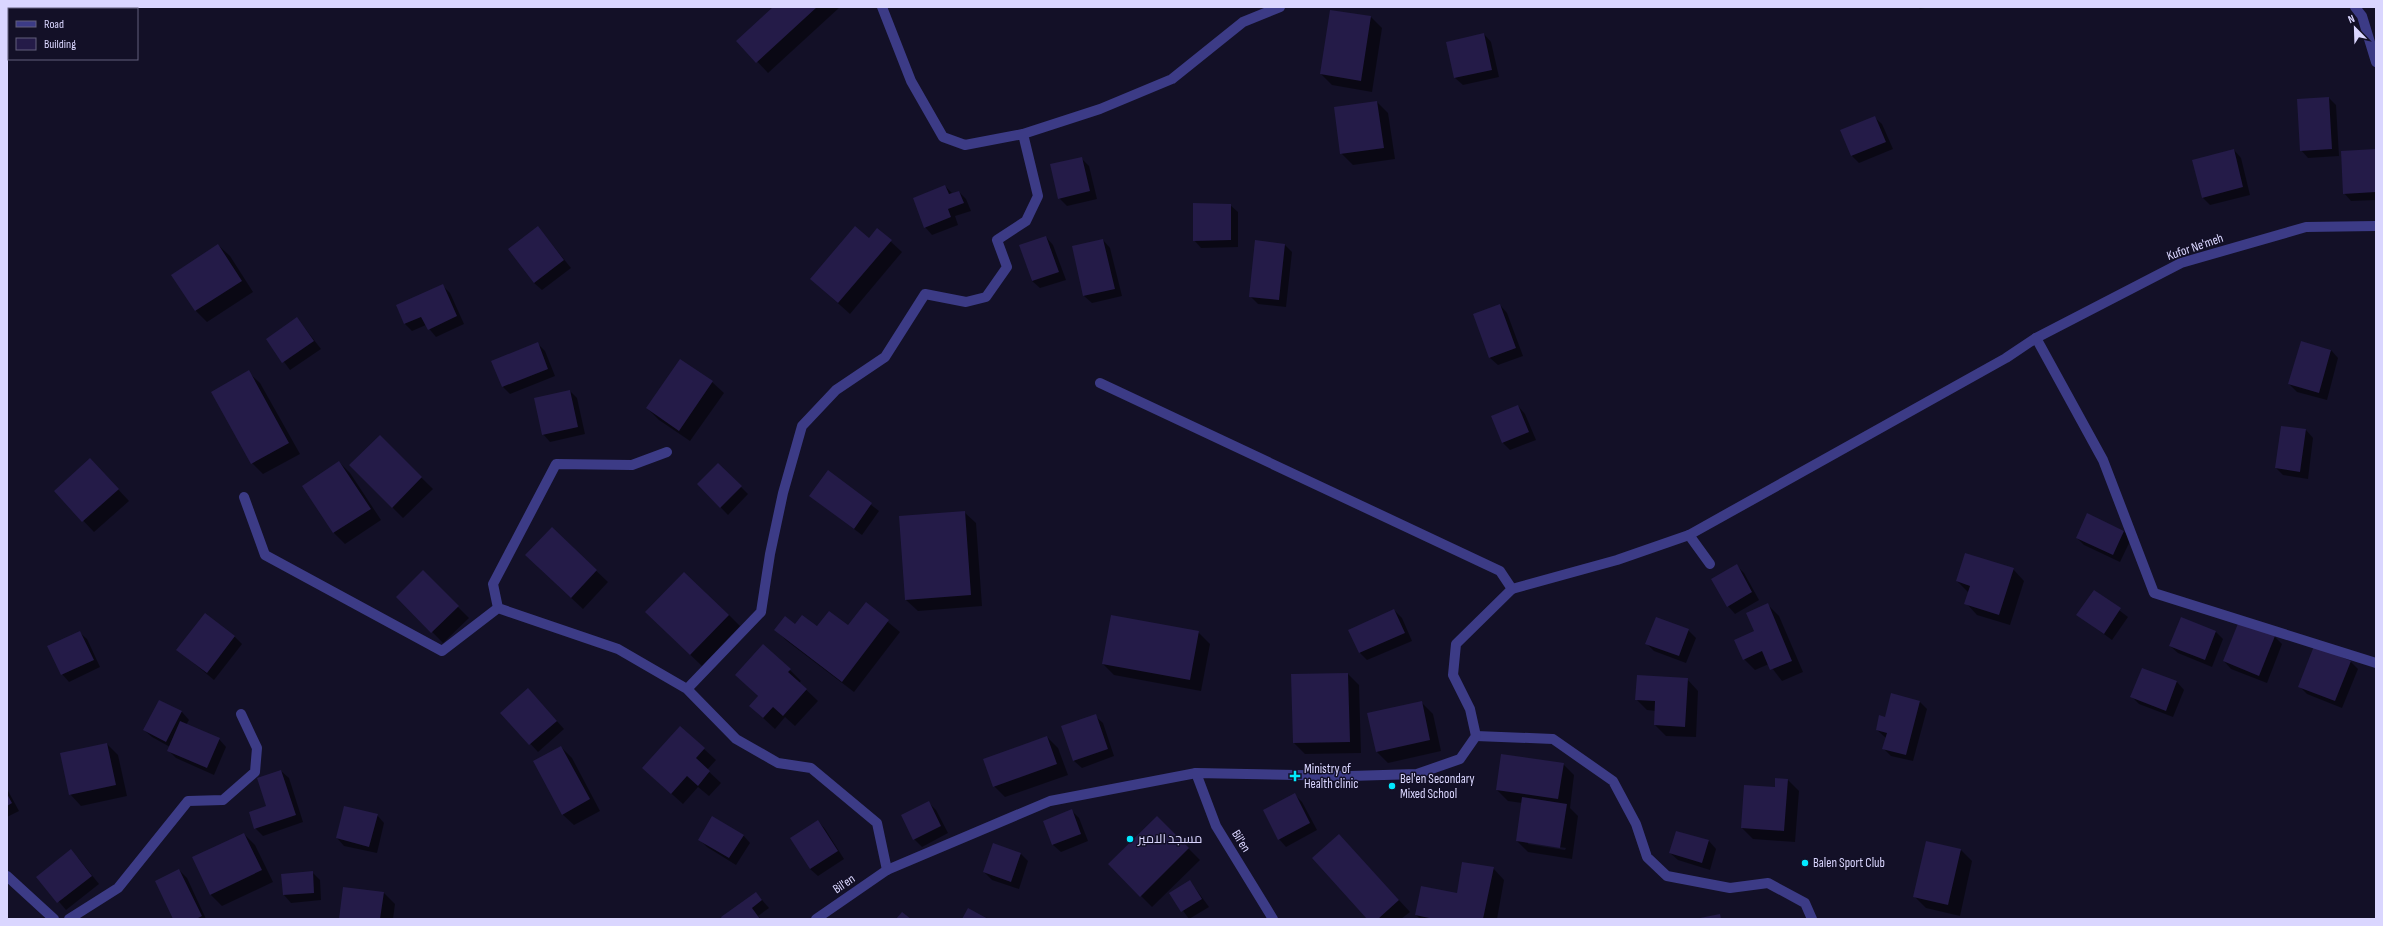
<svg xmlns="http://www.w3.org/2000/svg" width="2383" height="926" viewBox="0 0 2383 926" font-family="'Sofia Sans Condensed',Cairo,sans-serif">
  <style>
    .green { fill: #133130 }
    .shadow { fill: #0007; fill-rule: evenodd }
    .building { fill: #241b48 }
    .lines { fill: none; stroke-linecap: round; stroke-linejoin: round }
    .minor { stroke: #3c3b86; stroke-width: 10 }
    .tertiary { stroke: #3c3b86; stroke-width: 10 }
    .poi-dot { fill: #02e9ff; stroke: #131027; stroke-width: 1.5 }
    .labels { text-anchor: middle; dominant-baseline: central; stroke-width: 3; stroke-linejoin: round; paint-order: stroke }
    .street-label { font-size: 13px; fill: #dad6ff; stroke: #131027 }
    .poi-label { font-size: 13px; fill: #dad6ff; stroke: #131027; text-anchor: start }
  </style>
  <rect width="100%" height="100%" fill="#131027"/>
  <path class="green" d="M 7,7 L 25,7 L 24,9 L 9,9 L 9,43 L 7,48 Z"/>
  <path class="shadow" d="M 775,7 L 840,7 L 768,73 L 738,41 Z
    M 1918,7 L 1930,7 L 1920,9 Z
    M 1371,17 L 1382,28 L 1372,92 L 1332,85 L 1321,74 Z
    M 1484,34 L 1491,42 L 1499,77 L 1463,85 L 1455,78 Z
    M 2329,98 L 2336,105 L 2339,156 L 2308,158 L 2301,150 Z
    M 1377,102 L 1388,113 L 1395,159 L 1353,165 L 1341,153 Z
    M 1874,117 L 1882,124 L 1893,149 L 1859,163 L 1852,156 L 1841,131 Z
    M 2234,150 L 2241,158 L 2250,195 L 2210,205 L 2202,197 Z
    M 2376,150 L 2376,200 L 2351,201 L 2344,193 Z
    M 1081,158 L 1089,166 L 1097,199 L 1067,206 L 1059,198 Z
    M 945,186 L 953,194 L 959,192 L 966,199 L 971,211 L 955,216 L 958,225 L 932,235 L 925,227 Z
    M 1230,205 L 1238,212 L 1238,247 L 1201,248 L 1194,240 Z
    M 538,227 L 571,268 L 542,290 L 534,283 Z
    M 877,229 L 902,252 L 850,314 L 811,279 L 869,239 Z
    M 1046,237 L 1053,245 L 1066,280 L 1040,288 L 1032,281 L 1020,246 Z
    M 1103,240 L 1110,248 L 1122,296 L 1092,303 L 1084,296 Z
    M 218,245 L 230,256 L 253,292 L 207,322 L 196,311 L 172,275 Z
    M 1285,245 L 1292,252 L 1286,307 L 1258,304 L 1250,296 Z
    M 442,285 L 450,293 L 464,324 L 436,337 L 426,325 L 412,331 L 405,324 L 397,306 Z
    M 1500,305 L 1507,313 L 1523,356 L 1498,365 L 1490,358 L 1474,315 Z
    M 297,318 L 321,349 L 290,370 L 267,339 Z
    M 2301,342 L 2331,350 L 2338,358 L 2327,400 L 2297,392 L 2289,384 Z
    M 538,344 L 545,351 L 555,376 L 510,394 L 503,387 Z
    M 248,372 L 260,383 L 300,454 L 263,474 L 252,463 Z
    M 712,382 L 724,393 L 690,441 L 659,420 L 647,408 Z
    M 570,391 L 577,398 L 585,434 L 550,442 L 543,434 Z
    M 1518,406 L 1525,414 L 1536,440 L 1510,450 L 1503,443 L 1493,417 Z
    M 2282,427 L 2306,430 L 2313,438 L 2308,479 L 2283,475 L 2276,468 Z
    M 380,437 L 433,489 L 403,518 L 350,465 Z
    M 339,462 L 350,473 L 381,520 L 345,544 L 334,533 L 303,486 Z
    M 718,464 L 748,494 L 728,515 L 698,484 Z
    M 101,471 L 129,501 L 94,532 L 55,491 Z
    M 828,472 L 879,511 L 862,535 L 810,496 Z
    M 964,512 L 976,523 L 982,606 L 918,611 L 906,600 L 900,517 Z
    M 2088,515 L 2124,531 L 2131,539 L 2120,562 L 2084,545 L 2077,538 Z
    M 552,529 L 608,582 L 583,609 L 538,567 Z
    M 1737,566 L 1744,573 L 1759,600 L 1735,614 L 1728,606 Z
    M 2013,569 L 2024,581 L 2010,625 L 1977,615 L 1966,603 L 1969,593 L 1957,581 Z
    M 423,572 L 469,618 L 443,643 L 398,597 Z
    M 2094,591 L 2128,617 L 2112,640 L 2078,615 Z
    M 866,604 L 900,632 L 854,692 L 787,641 L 776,630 L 796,625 L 848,627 Z
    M 1767,604 L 1779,616 L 1803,672 L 1782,681 L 1769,664 L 1755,670 L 1744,659 Z
    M 1394,610 L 1402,618 L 1412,641 L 1367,660 L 1360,653 L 1350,630 Z
    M 729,615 L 740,626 L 702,666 L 658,624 Z
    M 2239,623 L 2275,637 L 2282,644 L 2267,683 L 2231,669 L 2224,661 Z
    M 1688,630 L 1696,638 L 1686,663 L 1654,651 L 1647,644 Z
    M 79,632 L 87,639 L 100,667 L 69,682 L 62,674 Z
    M 1198,632 L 1210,644 L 1201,691 L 1114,675 L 1103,664 Z
    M 2216,632 L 2223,639 L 2212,667 L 2178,653 L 2170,646 Z
    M 234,636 L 242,644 L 214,680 L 178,650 Z
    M 2350,661 L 2358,669 L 2342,708 L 2307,694 L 2299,686 Z
    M 2142,669 L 2177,682 L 2184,690 L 2173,717 L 2139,704 L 2131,696 Z
    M 790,670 L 801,681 L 799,683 L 818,701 L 795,726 L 785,717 L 775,729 L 750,706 L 759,697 L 736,675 Z
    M 1348,674 L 1359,685 L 1361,753 L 1305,754 L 1294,743 L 1292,675 Z
    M 1687,679 L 1698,691 L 1696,737 L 1666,736 L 1655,725 L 1656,711 L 1647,710 L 1636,699 Z
    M 528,689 L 564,729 L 538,752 L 502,713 Z
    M 159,701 L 182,712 L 189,720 L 186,725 L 219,739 L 226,747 L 214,775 L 176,758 L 169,751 L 170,747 L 152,737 L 144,730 Z
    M 1919,701 L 1927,709 L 1913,761 L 1891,756 L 1884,749 L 1886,738 L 1877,730 L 1886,718 Z
    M 1421,702 L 1433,714 L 1441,751 L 1388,763 L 1377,752 Z
    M 1095,716 L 1103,723 L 1114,756 L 1082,768 L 1074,761 L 1063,727 Z
    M 680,727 L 716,760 L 707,770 L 721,783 L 709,796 L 698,787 L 683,804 L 655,779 Z
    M 1047,737 L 1058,748 L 1068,775 L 1005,797 L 994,786 Z
    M 107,744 L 118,755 L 127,796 L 81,806 L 70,794 Z
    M 561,747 L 572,758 L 600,811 L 574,825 L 562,814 Z
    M 1563,764 L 1574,775 L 1570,808 L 1578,816 L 1572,859 L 1528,852 L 1517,841 L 1522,803 L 1508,801 L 1497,790 ZM 1528,842 L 1566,848 L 1565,850 L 1528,844 Z
    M 281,771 L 289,778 L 303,822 L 263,836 L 255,828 L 267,807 Z
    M 1788,780 L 1799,791 L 1795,842 L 1753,839 L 1742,828 L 1776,788 Z
    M 7,789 L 19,811 L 7,817 Z
    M 1294,794 L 1302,802 L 1317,830 L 1286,847 L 1279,839 Z
    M 929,803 L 936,810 L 948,833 L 922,847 L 914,839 Z
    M 1072,811 L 1079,818 L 1088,841 L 1061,852 L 1053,845 L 1044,822 Z
    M 377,815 L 384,823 L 377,853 L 344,846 L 337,838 Z
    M 1157,817 L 1200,860 L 1152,907 L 1109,864 Z
    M 818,821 L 825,829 L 844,859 L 818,876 L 810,869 Z
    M 1677,832 L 1709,841 L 1716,849 L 1710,870 L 1678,860 L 1670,853 Z
    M 244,834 L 255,845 L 273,882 L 222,906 L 210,894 Z
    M 743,835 L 750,843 L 736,865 L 707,847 L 699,839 Z
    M 1339,835 L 1410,912 L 1401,919 L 1369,919 Z
    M 994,844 L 1021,854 L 1028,861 L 1019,889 L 992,880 L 984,872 Z
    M 1961,850 L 1972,861 L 1960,916 L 1926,908 L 1914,896 Z
    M 78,858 L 99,884 L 66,910 L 38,877 Z
    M 1493,868 L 1504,880 L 1497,919 L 1420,919 L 1416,915 L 1457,894 Z
    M 179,870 L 187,878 L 206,919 L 174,919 Z
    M 312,872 L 320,880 L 321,900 L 291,903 L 284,895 L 282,875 Z
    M 1190,881 L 1209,907 L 1189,919 L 1170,893 Z
    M 383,892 L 395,904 L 393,919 L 340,919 Z
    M 756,893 L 769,908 L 758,916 L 761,919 L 723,919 Z"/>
  <path class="building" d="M 773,7 L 817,7 L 756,63 L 736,41 Z
    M 1330,10 L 1371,16 L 1361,81 L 1320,74 Z
    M 1484,33 L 1492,70 L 1454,78 L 1446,42 Z
    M 2329,97 L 2332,149 L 2300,151 L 2297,99 Z
    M 1377,101 L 1384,148 L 1340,154 L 1334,107 Z
    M 1875,116 L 1886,142 L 1851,156 L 1840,130 Z
    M 2234,149 L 2243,187 L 2202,198 L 2192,160 Z
    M 2376,149 L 2376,192 L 2343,194 L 2341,151 Z
    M 1082,157 L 1090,191 L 1058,199 L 1050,164 Z
    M 945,185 L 949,194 L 959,191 L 964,203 L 948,209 L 951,217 L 924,228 L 913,198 Z
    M 1193,203 L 1231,204 L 1231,240 L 1193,241 Z
    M 538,226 L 564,260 L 534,283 L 508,249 Z
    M 855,226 L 869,238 L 877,228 L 892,240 L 838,303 L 810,279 Z
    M 1046,236 L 1059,272 L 1032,281 L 1019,245 Z
    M 1103,239 L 1115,289 L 1083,296 L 1072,246 Z
    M 1255,240 L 1285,244 L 1279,300 L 1249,297 Z
    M 218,244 L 242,281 L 195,311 L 171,275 Z
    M 443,284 L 457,316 L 428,330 L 421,317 L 404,324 L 396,305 Z
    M 1500,304 L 1516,348 L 1489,358 L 1473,314 Z
    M 297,317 L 314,341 L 282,363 L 266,339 Z
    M 2301,341 L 2331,350 L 2319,393 L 2288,384 Z
    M 538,342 L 548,369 L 502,387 L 491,361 Z
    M 680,359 L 713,381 L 679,431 L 646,408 Z
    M 249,370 L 289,443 L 251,464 L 211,392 Z
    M 570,390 L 578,427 L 542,435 L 534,398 Z
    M 1518,405 L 1529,432 L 1502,443 L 1491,416 Z
    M 2281,426 L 2306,429 L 2300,472 L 2275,468 Z
    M 380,435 L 422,477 L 392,508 L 349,465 Z
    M 90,458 L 119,489 L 82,522 L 54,491 Z
    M 339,461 L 371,509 L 333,533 L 302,486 Z
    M 718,463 L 742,486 L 720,508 L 697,484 Z
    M 828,470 L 872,503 L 854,529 L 809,496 Z
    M 965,511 L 971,595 L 905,600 L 899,516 Z
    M 2087,513 L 2124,531 L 2113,555 L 2076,538 Z
    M 552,527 L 597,570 L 571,598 L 525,555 Z
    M 1965,553 L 2014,568 L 1999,615 L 1964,604 L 1970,586 L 1956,581 Z
    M 1737,564 L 1752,592 L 1727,607 L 1711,579 Z
    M 423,570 L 459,606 L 431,633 L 396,597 Z
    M 684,572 L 729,615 L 690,655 L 645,612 Z
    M 2094,590 L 2121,608 L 2104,634 L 2076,615 Z
    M 866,602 L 889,620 L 842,682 L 774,630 L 785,616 L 795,624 L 802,615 L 817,626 L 829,611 L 848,625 Z
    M 1768,603 L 1792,661 L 1770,670 L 1762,651 L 1743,660 L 1734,640 L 1754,631 L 1746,613 Z
    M 1394,609 L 1405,633 L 1359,653 L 1348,630 Z
    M 205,613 L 235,636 L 207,673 L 176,650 Z
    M 1111,615 L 1199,631 L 1190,680 L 1102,664 Z
    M 1656,617 L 1689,629 L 1679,656 L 1645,644 Z
    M 2181,617 L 2216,631 L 2205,660 L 2169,646 Z
    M 2239,621 L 2275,636 L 2259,676 L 2223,661 Z
    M 80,631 L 94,660 L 61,675 L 47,646 Z
    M 763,644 L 791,669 L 788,672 L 807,689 L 783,716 L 773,707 L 763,718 L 749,706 L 758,696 L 735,675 Z
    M 2314,646 L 2351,661 L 2335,701 L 2298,687 Z
    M 2142,668 L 2177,681 L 2166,711 L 2130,697 Z
    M 1348,673 L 1350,742 L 1293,743 L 1291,674 Z
    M 1637,675 L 1688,678 L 1685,727 L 1654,725 L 1655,701 L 1635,700 Z
    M 528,688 L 557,721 L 529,745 L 500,713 Z
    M 1891,693 L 1920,701 L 1906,755 L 1882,749 L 1887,733 L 1876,730 L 1879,715 L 1885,717 Z
    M 159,700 L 182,711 L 166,742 L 143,730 Z
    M 1422,701 L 1430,740 L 1376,752 L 1367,713 Z
    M 1096,714 L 1108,749 L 1073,761 L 1061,726 Z
    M 180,721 L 220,738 L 207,768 L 167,751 Z
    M 680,726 L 705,748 L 696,758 L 710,771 L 698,786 L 687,776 L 671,794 L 642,768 Z
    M 1047,736 L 1057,764 L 993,787 L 983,759 Z
    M 107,743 L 116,785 L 69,795 L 60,753 Z
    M 561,746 L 590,799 L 562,815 L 533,761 Z
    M 1501,754 L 1564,763 L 1558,799 L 1496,790 Z
    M 281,770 L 296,815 L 254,829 L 249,812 L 266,806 L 257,778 Z
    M 1775,778 L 1788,779 L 1784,831 L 1741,828 L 1744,785 L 1775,787 Z
    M 1295,793 L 1310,823 L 1278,840 L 1263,810 Z
    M 7,794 L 12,803 L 7,806 Z
    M 1522,797 L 1567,804 L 1560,848 L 1516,841 Z
    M 929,801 L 941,826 L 913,840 L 901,815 Z
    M 344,806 L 378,814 L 369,847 L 336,838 Z
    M 1072,809 L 1081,834 L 1052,845 L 1043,821 Z
    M 712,816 L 744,835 L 729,858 L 698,840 Z
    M 1157,816 L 1189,848 L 1140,897 L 1108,864 Z
    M 818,820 L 838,851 L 810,869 L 790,838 Z
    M 1676,831 L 1709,840 L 1702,863 L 1669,853 Z
    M 244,833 L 262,870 L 210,895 L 192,857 Z
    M 1339,834 L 1399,900 L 1378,919 L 1367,919 L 1312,858 Z
    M 1926,841 L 1961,849 L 1948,905 L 1913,897 Z
    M 993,843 L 1021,853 L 1011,882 L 983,872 Z
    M 71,849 L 92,876 L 57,903 L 36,877 Z
    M 1462,862 L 1494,867 L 1483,919 L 1434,919 L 1415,915 L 1421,886 L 1457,893 Z
    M 179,869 L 202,916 L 196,919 L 173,919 L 155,881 Z
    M 313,871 L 314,893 L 283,895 L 281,874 Z
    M 1190,880 L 1202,899 L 1181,912 L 1169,893 Z
    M 343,887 L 384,892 L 380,919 L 339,919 Z
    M 756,892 L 762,900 L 752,908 L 760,919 L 722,919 L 721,917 Z
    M 968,908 L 988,919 L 962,919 Z
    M 902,912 L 911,919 L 896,919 Z
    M 1720,914 L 1721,919 L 1700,919 L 1700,918 Z"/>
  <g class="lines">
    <path class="minor" d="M 882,7 L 911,81 L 943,137 L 965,145 L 1023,134 L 1100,109 L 1172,79 L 1243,22 L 1280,7
      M 2355,7 L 2362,16 L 2376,62
      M 2036,338 L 2103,460 L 2154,593 L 2376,663
      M 1100,383 L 1500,571 L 1512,589
      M 244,497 L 265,555 L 442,651 L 498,608 L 618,649 L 687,689 L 736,739 L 778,763 L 811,768 L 877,823 L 887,870
      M 1689,535 L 1710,564
      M 498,608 L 493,584 L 556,464 L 632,465 L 667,452
      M 687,689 L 761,612 L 770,554 L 783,493 L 802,426 L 836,390 L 885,357 L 925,294 L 966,302 L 986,297 L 1007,267 L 997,240 L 1026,221 L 1038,196 L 1023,134
      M 1476,736 L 1553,739 L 1613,781 L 1636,824 L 1647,857 L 1667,876 L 1730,888 L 1768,883 L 1805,903 L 1812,919
      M 1196,773 L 1216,826 L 1273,919
      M 7,876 L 54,919
      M 69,919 L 118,888 L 188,801 L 223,800 L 255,772 L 257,748 L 241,714"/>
    <path class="tertiary" d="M 816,919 L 887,870 L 1050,801 L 1196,773 L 1350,776 L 1417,774 L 1460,759 L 1476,736 L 1470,709 L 1453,675 L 1456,644 L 1512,589 L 1617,560 L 1689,535 L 2006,358 L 2036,338 L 2181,263 L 2306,227 L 2376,226"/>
  </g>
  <g class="poi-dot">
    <path d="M1293 770h4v4h4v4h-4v4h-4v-4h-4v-4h4z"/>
    <circle cx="1392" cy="786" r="4"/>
    <circle cx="1130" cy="839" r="4"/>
    <circle cx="1805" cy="863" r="4"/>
  </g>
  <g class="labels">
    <g class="street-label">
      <text transform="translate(2195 247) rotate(-19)">Kufor Ne'meh</text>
      <text transform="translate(1241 841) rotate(58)">Bil'en</text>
      <text transform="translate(844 884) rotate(-34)">Bil'en</text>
    </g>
    <g class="poi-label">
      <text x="1304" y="769">Ministry of<tspan x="1304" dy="15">Health clinic</tspan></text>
      <text x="1400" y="779">Bel'en Secondary<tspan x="1400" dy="15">Mixed School</tspan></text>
      <text x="1138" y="839">مسجد الامير</text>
      <text x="1813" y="863">Balen Sport Club</text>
    </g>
  </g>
  <rect width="2383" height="926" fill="none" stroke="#dad6ff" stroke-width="16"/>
  <rect x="8" y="8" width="130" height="52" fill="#131027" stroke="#635f7d"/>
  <rect x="16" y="21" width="20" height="6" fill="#3c3b86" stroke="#635f7d"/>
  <text x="44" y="28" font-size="12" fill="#dad6ff">Road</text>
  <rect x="16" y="38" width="20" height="12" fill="#241b48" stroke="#635f7d"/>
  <text x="44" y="48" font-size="12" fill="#dad6ff">Building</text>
  <g transform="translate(2355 28) rotate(337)" stroke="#131027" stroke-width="3" paint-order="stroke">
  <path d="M0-3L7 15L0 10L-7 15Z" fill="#dad6ff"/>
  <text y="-6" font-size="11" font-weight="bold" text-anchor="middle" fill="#dad6ff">N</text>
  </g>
</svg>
